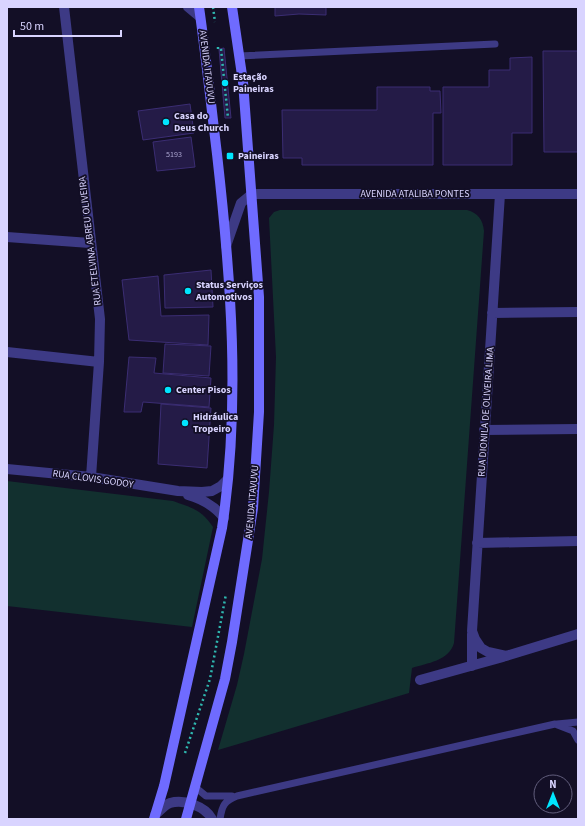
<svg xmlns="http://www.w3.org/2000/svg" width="585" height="826" viewBox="0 0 585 826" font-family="'Source Sans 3',sans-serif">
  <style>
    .green { fill: #12302f }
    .building { fill: #241b47; stroke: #3b2d73 }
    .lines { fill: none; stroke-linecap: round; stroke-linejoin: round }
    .path { stroke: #2fb8b0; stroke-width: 2.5; stroke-dasharray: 2 3; stroke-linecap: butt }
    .service { stroke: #3d3a85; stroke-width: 7 }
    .minor { stroke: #3d3a85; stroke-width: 10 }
    .tertiary { stroke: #3d3a85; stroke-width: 10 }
    .secondary { stroke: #6f6bff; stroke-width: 10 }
    .poi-dot { fill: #00e5ff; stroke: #130f26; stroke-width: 1.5 }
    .labels { text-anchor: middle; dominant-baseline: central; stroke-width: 3.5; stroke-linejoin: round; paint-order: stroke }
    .number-label { font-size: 8px; fill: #aca6d1 }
    .street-label { font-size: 10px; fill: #d9d4ff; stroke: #130f26 }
    .poi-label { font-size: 10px; font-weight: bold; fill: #d9d4ff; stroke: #130f26; text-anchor: start }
  </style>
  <rect width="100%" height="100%" fill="#130f26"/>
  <path class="green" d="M 280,210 L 467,210 C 478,213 483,220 484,231 L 454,643 C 449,661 427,663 412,668 L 409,693 L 218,750 L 237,685 L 244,654 L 262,559 L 269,492 L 274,425 L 276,357 L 269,218 L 274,212 Z
    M 7,481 L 173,501 C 192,508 201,509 213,527 L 192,627 L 7,606 Z"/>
  <path class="building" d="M 275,7 L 326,7 L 326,15 L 299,14 L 275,16 Z
    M 224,48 L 231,118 L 225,118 L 219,49 Z
    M 543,51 L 578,51 L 578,152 L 544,152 Z
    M 532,57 L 532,133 L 512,133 L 512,165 L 443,165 L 443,87 L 489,87 L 489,70 L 510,70 L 510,58 Z
    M 377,87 L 430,87 L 430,91 L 440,91 L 441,113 L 433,113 L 433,165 L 302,165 L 302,158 L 283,158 L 282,110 L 377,110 Z
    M 190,104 L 194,133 L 143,140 L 138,111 Z
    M 191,137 L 195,167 L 157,171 L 153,142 Z
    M 211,270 L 213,307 L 165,308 L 164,275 Z
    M 158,276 L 161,316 L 209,315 L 208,345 L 129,340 L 122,280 Z
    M 165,344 L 211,346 L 209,376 L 163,373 Z
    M 129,357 L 156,358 L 154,373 L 211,378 L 209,407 L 143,402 L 141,412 L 124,412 Z
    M 161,404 L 211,408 L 207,468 L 158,464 Z"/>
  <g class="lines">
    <path class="path" d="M 213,7 L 215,22
      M 218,47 L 218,49 L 221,49 L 228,118
      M 185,753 L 210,679 L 226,594"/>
    <path class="service" d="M 239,56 L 495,44
      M 557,724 L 578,722
      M 195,787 L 206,796 L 232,796
      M 220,819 C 222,806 224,801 237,796 L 555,724 L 573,731 L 578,740"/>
    <path class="minor" d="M 64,7 L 100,319 L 99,362 L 91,477
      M 188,7 L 200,17
      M 500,194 L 472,631 L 475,639 L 481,648 L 488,652 L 506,656 L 578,634
      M 7,237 L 90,243
      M 492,313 L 578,312
      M 7,352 L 99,362
      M 484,430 L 578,429
      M 7,469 L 91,477 L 178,491 L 202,492 L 212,491 L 221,486 L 227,480
      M 188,495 C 202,499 214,505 224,518
      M 477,543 L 578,541
      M 472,634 L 472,666
      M 420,680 L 503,657
      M 155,815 C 160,811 164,805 170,803 C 184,799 205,806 212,819"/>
    <path class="tertiary" d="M 226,246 L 241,203 L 252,194 L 578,194"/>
    <path class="secondary" d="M 154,819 L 164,786 L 222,528 C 241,404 231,278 217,154 C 211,105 206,56 199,7
      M 186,819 L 225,679 L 232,642 L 253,508 L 259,412 L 259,297 L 243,82 L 232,7"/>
  </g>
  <g class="poi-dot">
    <circle cx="225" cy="83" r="4"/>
    <circle cx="166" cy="122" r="4"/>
    <rect x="226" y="152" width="8" height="8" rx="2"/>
    <circle cx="188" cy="291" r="4"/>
    <circle cx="168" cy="390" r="4"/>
    <circle cx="185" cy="423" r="4"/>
  </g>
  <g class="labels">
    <g class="number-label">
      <text x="174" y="154">5193</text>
    </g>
    <g class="street-label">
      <text transform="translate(207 67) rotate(83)">AVENIDA ITAVUVU</text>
      <text x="415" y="194">AVENIDA ATALIBA PONTES</text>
      <text transform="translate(90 241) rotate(-97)">RUA ETELVINA ABREU OLIVEIRA</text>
      <text transform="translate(486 412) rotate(-86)">RUA DIONILA DE OLIVEIRA LIMA</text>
      <text transform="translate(93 479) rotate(8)">RUA CLOVIS GODOY</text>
      <text transform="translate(252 502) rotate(-85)">AVENIDA ITAVUVU</text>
    </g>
    <g class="poi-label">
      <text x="233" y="77">Estação<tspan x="233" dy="12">Paineiras</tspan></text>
      <text x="174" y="116">Casa do<tspan x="174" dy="12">Deus Church</tspan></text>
      <text x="238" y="156">Paineiras</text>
      <text x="196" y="285">Status Serviços<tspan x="196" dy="12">Automotivos</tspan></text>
      <text x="176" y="390">Center Pisos</text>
      <text x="193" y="417">Hidráulica<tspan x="193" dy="12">Tropeiro</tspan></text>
    </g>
  </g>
  <rect width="585" height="826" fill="none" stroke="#d9d4ff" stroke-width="16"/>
  <g transform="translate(553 794)"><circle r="19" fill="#130f26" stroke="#625e7d"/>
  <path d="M0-3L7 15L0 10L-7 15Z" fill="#00e5ff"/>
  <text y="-6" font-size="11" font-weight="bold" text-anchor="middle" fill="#d9d4ff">N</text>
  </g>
  <path d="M14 30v6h107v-6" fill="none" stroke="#d9d4ff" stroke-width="2"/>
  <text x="20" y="30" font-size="12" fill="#d9d4ff" stroke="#130f26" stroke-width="3" paint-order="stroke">50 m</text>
</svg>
